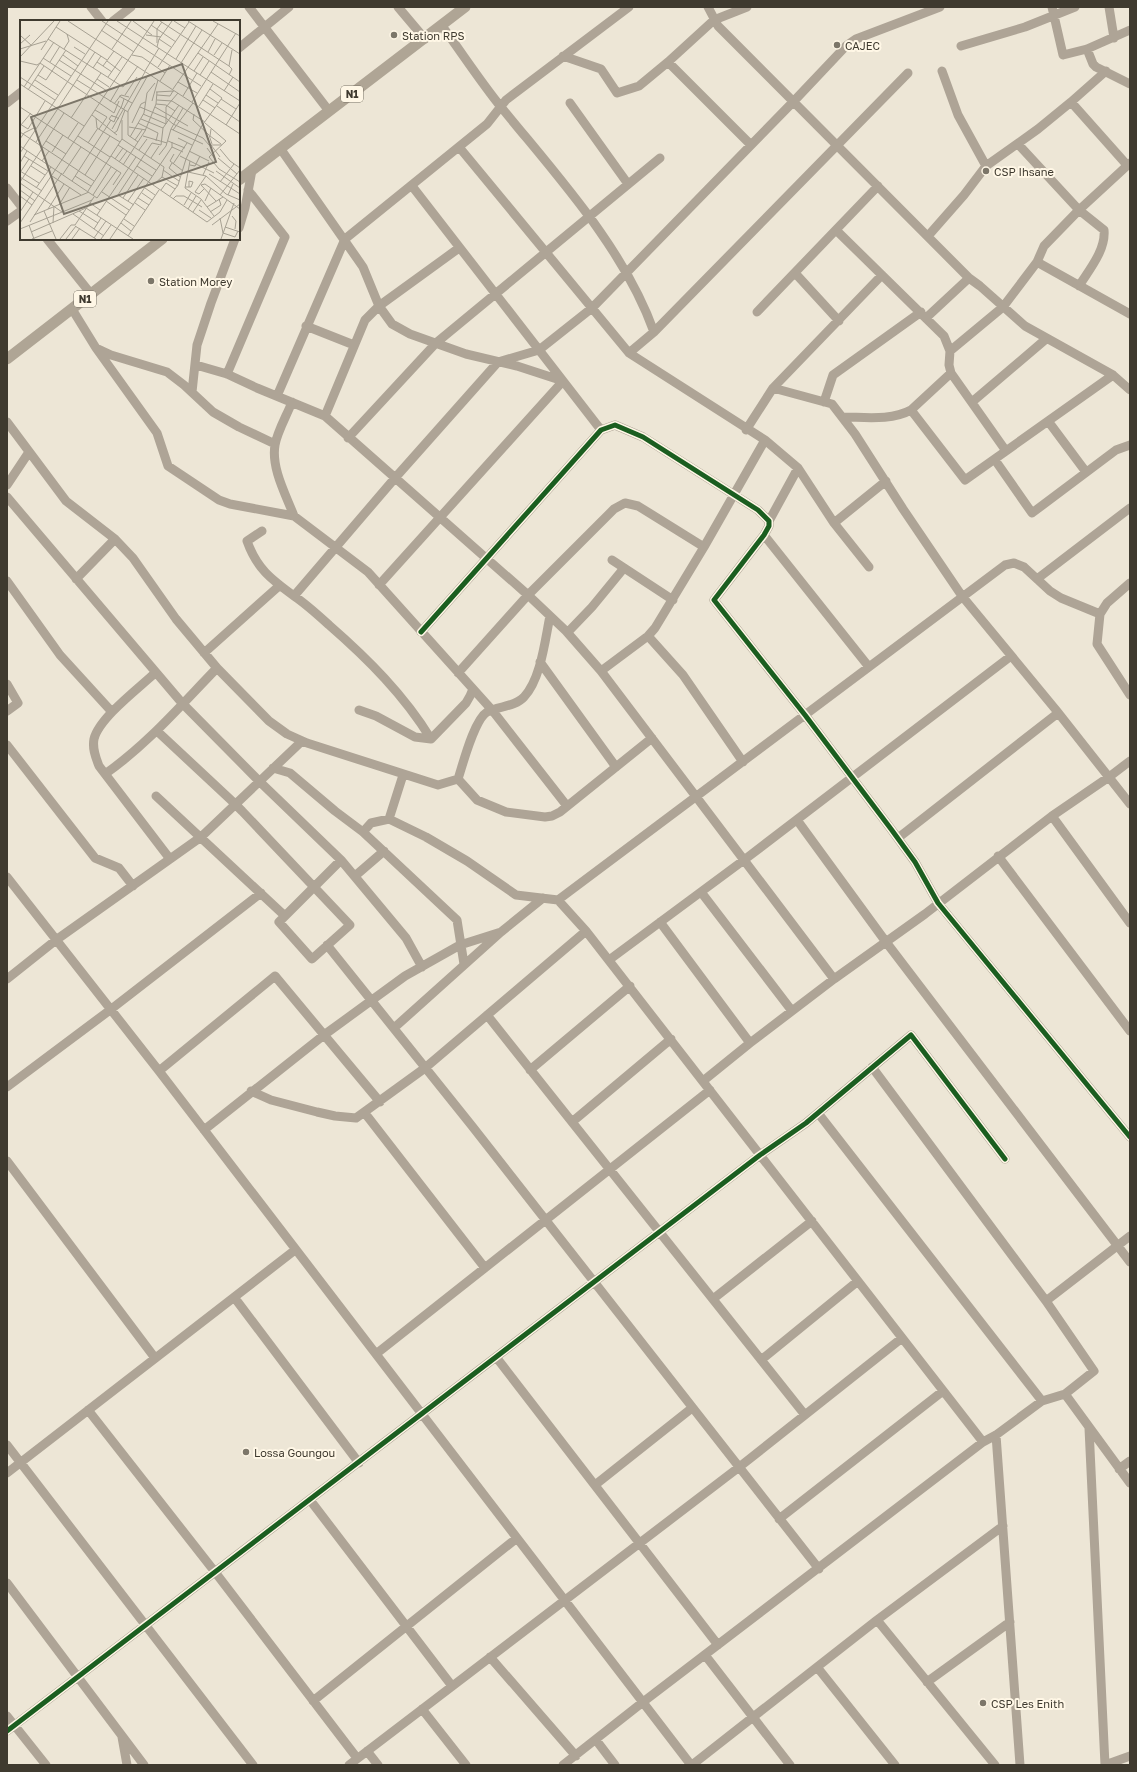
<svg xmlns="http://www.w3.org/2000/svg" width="1137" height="1772" viewBox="0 0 1137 1772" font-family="'Golos Text',sans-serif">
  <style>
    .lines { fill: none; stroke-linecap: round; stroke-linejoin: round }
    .minor { stroke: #aea496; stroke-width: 9 }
    .major { stroke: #afa595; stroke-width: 11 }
    .cycleway-casing { stroke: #fff7e6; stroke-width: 8 }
    .cycleway { stroke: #1b5e20; stroke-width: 5 }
    .poi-dot { fill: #7c7669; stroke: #fff7e6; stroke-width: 1.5 }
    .labels { text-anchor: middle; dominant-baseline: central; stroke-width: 4; stroke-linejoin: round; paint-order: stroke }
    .shield { fill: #fff7e6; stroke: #797366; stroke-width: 1 }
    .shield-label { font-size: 10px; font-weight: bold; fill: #3f3a2f }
    .poi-label { font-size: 11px; fill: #3f3a2f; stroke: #fff7e6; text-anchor: start }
    .inset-road { fill: none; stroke: #a7a193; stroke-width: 1 }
    .view { fill: #7c7669; fill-opacity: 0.15; stroke: #7c7669; stroke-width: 2 }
    .inset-edge { fill: none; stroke: #3f3a2f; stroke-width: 2 }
  </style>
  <rect width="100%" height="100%" fill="#ede6d6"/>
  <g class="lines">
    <path class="minor" d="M 91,7 L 102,21
      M 249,7 L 329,111
      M 398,7 L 425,39
      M 708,7 L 718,26 L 969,278 L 980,286 L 1025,326 L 1113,375 L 1130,390
      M 1052,7 L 1063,55 L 1087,49 L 1130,30
      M 1109,7 L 1114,38
      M 113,21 L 131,7
      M 442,26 C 462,53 480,81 501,107 C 557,176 624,248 654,332
      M 961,46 L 1025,27 L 1075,7
      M 239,48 L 289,7
      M 1087,49 L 1093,64 L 1096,67 L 1130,84
      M 563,56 L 601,69 L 617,93 L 639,86 L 668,62 L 714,20 L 747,7
      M 668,62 L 751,145
      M 942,71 L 958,115 L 986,166
      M 1071,102 L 1127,165
      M 7,103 L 21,92
      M 570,103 L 628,184
      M 1018,144 L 1079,210 L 1104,230 C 1106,250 1089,270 1079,286
      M 459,147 L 629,353 L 765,440 L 798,468 L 834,523 L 869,567
      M 280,148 L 363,267 L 379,306 L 392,324 L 410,334 L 466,354 L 517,366 L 563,381 L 379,585
      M 412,186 L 601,430
      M 7,188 L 21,206
      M 7,221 L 21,211
      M 239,228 L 245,208 L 252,170
      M 836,230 L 944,336 L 950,351 L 949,365 L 951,373 L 1006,451
      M 928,236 L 964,195 L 986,166 L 1038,129 L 1071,102 L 1106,71
      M 47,239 L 91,294
      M 1037,262 L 1130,314
      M 795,273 L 839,321
      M 72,309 L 96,348 L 111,355 L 167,372 L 184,385 L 213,412 L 239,427 L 275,444
      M 757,312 L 878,186
      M 926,318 L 969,278
      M 306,326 L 354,345
      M 96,348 L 157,433 L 168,466 L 219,500 L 230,504 L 294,516 L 368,572 L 492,710 L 567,806
      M 950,351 L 1003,307 L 1037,262 L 1044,246 L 1079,210 L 1130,163
      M 629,353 L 654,332 L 908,73
      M 196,365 L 227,374 L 257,388 L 325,416 L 528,595 L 566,631 L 601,671 L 834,979
      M 227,374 L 285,237 L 248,190
      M 773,388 L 832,404 L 855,434 L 903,509 L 962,596 L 1056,710 L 1130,804
      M 192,392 L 197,345 L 211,303 L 235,239
      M 277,396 L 345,239 L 487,124 L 506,100 L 629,7
      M 292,402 C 287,415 277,432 275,445 C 271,468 286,495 294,516
      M 824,402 L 833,375 L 921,312
      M 972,402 L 1046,339
      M 911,410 L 965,480 L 1113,375
      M 325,416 L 365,320 L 379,306 L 459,248
      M 842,417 C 864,417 891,421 911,410 L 951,373
      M 1048,421 L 1086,472
      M 7,422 L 66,501 L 115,539 L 133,558 L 176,619 L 217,668 L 269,721 L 287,734 L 307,743 L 438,785 L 458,779 L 477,800 L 506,812 L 545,817 L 552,816 L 560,812 L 652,738
      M 746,430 L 773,388 L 882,275
      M 348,438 L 436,343 L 660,158
      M 995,460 L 1032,513 L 1116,450 L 1130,445
      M 7,485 L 29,452
      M 7,497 L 182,703 L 259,781 L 341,860 L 406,938 L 422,967
      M 769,521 L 798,468
      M 834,523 L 886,481
      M 262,531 L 247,541 C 257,569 271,579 294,596 C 306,604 318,615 329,625 C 368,659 404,695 431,739
      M 764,535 L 869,667
      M 612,560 L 673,600
      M 76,579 L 115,539
      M 1037,579 L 1130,508
      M 7,581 L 60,655 L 112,712
      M 1130,583 L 1107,603 L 1100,614 L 1097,644 L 1130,695
      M 294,596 L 395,478 L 498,362 L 539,350 L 592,308 L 794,101 L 846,46 L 856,39 L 940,7
      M 421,632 L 601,430 L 615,425 L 643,437 L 758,510 L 769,521 L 769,526 L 764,535 L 714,600 L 805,715 L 891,829 L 915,862 L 938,903 L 1130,1137
      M 568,632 L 592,607 L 624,568
      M 648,636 L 683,675 L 743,762
      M 204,653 L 279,586
      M 540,662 L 616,767
      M 601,671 L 648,636 L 655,628 L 704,547 L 765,440
      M 155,673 C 139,688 99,718 94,739 C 92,749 96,758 99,766 L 170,859
      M 458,673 L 528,595 L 614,509 L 625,503 L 638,506 L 704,547
      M 7,684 L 18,703 L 7,711
      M 359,710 L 376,716 L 415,737 L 431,739
      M 157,731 L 232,801 L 242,811 L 350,925 L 312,959 L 279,922 C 300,901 320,881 341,860
      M 431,739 L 466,703 L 470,696 L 473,689
      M 7,745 L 95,858 L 119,868 L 133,886
      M 273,768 L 290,773 L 335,811 L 363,832 L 457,920 L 464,964
      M 105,774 C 148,744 181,705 217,668
      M 458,779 C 463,764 474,720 487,712 C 498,706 515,707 524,697 C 541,679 545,640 550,616
      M 156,796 L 285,916
      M 1052,816 L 1130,923
      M 389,819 L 403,775
      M 797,820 L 886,942 L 1130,1262
      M 363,832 L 371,823 L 389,819 L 426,837 L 467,861 L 516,895 L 558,900 L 586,931 L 983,1442
      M 898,838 L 1058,713
      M 998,856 L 1130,1031
      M 355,876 L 384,851
      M 7,877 L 159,1071 L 691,1765
      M 701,892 L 792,1011
      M 558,900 L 1005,565 L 1014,563 L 1024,567 L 1050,591 L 1061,598 L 1100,614
      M 660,922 L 750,1043
      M 327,945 L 472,1126 L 819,1569
      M 609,960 L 744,860 L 1011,656
      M 7,979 L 56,940 L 201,837 L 302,741
      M 487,1015 L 805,1415
      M 394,1028 L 501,932 L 543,898
      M 530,1070 L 630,986
      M 159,1071 L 275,976 L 380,1102
      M 703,1081 L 750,1043 L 834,979 L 925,914 L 1052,816 L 1109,777 L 1130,761
      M 7,1087 L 110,1010 L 261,893
      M 251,1091 L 271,1100 L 317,1112 L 335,1116 L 356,1118 L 425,1068 L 586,931
      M 364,1112 L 485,1268
      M 818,1113 L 1042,1401
      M 572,1122 L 671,1039
      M 204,1130 L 324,1035 L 405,976 L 460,945 L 501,932
      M 7,1161 L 155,1358
      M 234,1297 L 359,1463
      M 713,1299 L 812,1221
      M 1046,1301 L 1130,1236
      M 376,1354 L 710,1090
      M 496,1357 L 718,1645
      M 761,1360 L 858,1281
      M 1065,1394 L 1130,1483
      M 88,1410 L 215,1572 L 357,1758
      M 1089,1428 L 1105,1765
      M 996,1435 L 1020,1765
      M 7,1445 L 253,1765
      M 1119,1469 L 1130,1461
      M 7,1473 L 295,1250
      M 595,1485 L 692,1408
      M 310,1500 L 452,1686
      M 779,1519 L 943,1391
      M 7,1583 L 144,1765
      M 877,1620 L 995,1765
      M 705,1655 L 790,1765
      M 490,1657 L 576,1756
      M 817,1667 L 895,1765
      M 927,1682 L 1010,1622
      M 313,1701 L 517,1538
      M 422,1709 L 466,1765
      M 7,1716 L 46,1765
      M 7,1731 L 760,1155 L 806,1123 L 911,1035 L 1005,1159
      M 122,1737 L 127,1765
      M 596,1740 L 615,1765
      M 367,1751 L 378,1765
      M 349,1765 L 738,1468 L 902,1338
      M 563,1765 L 643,1702 L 983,1442 L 996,1435 L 1042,1401 L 1065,1394 L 1094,1371 L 1046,1301 L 872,1067
      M 692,1765 L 877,1620 L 1003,1526
      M 1105,1765 L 1130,1756"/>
    <path class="major" d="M 239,180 L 465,7
      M 7,359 L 162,239"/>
    <g class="cycleway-casing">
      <path id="cycleway" d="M 421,632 L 601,430 L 615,425 L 643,437 L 758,510 L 769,521 L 769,526 L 764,535 L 714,600 L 805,715 L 891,829 L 915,862 L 938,903 L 1130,1137
        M 7,1731 L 760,1155 L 806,1123 L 911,1035 L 1005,1159"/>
    </g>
    <use href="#cycleway" class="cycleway"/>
  </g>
  <g class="poi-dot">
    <circle cx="394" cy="35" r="4"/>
    <circle cx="837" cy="45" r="4"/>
    <circle cx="986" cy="171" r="4"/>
    <circle cx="151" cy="281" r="4"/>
    <circle cx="246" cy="1452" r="4"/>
    <circle cx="983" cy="1703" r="4"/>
  </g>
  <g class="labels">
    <g class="shield">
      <rect x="341" y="86" width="22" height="16" rx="3"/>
      <rect x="74" y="291" width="22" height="16" rx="3"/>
    </g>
    <g class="shield-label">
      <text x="352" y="94">N1</text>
      <text x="85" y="299">N1</text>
    </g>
    <g class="poi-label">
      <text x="402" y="35">Station RPS</text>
      <text x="845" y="45">CAJEC</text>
      <text x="994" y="171">CSP Ihsane</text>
      <text x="159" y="281">Station Morey</text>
      <text x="254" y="1452">Lossa Goungou</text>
      <text x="991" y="1703">CSP Les Enith</text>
    </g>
  </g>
  <g transform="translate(20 20)">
    <rect width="220" height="220" fill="#ede6d6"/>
    <path class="inset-road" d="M 48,1 L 220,114M 82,1 L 181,66M 97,1 L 220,81M 113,1 L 132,15M 140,1 L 209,46 L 212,49 L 209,55M 154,1 L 165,8M 168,1 L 220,34M 193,1 L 220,16M 131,5 L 156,22M 36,7 L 87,40M 81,10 L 114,32M 126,15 L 141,17M 1,16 L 12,26M 28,19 L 103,67 L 118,46M 139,19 L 151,27M 137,23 L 137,9 L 142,2M 0,24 L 10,15M 54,27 L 65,34M 137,27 L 139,19 L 152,1M 0,29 L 26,21M 44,29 L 49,21 L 47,14M 92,29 L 111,1M 21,30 L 40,1M 188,32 L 195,19M 178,33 L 220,62M 43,35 L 58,46M 112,35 L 122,37 L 145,53M 194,35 L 202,23M 0,37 L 34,1M 23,38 L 51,56M 156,39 L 176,6M 39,40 L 87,71M 0,41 L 17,45 L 20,43 L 94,93M 87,41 L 100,51M 30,42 L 40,26M 77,42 L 92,52M 161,43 L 182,10M 83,46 L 94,31M 209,46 L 212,30M 138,47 L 169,2M 73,48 L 81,36M 125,51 L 139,28M 174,51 L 183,37M 191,52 L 220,72M 18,55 L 26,60 L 46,30M 180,55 L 189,41M 0,57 L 35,80M 88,57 L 102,37M 77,59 L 89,67M 15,60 L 38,75M 57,60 L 108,92M 140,61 L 150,45M 158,62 L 177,73M 0,64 L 64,106M 4,67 L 34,22M 153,69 L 198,4M 8,70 L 24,46M 204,71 L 213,57M 136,72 L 154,71M 105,75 L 117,57M 137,75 L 150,76 L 153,71M 186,75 L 198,83M 99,76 L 112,83M 163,76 L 177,53M 201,79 L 216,89M 137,80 L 152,81 L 185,102M 183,80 L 195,88M 132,81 L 138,60M 90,82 L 100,65M 172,82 L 216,13M 94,84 L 101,75 L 109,77M 136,84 L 146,85 L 155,91M 179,86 L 193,64M 197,86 L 220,102M 0,87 L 101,153 L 93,165M 120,87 L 146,98 L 153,104 L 183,118 L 189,125 L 202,125M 135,87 L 168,106M 75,90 L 87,97 L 79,109M 94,93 L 99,81M 123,94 L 146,104 L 146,87 L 158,73M 174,94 L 173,100 L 189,115 L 192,124M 72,95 L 97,115M 51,98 L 81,53M 76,98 L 77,108 L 100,122M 99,99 L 96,97 L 92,96 L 92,95 L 89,99 L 94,102 L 96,97 L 100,89 L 101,88 L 104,79M 121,99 L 143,108M 112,103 L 121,84 L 125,82M 118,103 L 138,113 L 136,121M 185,103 L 206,121 L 189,137 L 199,149 L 220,162M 0,104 L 8,109 L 25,81M 206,105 L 220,83M 0,106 L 11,93M 109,107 L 126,110M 92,109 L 125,52M 151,109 L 183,124M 191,109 L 190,116 L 201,124M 153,110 L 173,83M 0,112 L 74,161M 94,113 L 97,111 L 105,90M 58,116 L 90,137M 123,116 L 147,123M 110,117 L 124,93 L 127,73 L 135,63M 48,118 L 58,103M 158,118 L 172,125M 0,119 L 4,113 L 16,107M 102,119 L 144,147 L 142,157M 115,120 L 122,110M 26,121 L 46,134M 148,121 L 165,128M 16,122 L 75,32M 118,122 L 108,115 L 108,91 L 128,55M 68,123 L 78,108M 98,125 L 136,150M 191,125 L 200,137M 0,126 L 77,178 L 97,150M 22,127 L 44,93M 152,127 L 163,132M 187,128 L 195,139M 200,129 L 210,141 L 220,148M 119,130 L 127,119M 169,131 L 189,141M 32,132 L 43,115M 0,133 L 88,1M 154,134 L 150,141 L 163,151M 139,135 L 146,126 L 151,109 L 163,88M 4,136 L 28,151M 91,136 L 187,202 L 200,192 L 207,180M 160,136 L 194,153M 131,138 L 139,126M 198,138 L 217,154M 95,139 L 103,128M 22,141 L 29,131M 170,141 L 165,168 L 181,179 L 194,196M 99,142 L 107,131M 0,143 L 7,131M 152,143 L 149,148 L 160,157M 153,144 L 167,123M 103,145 L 125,111 L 136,84 L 137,72M 170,145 L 175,146 L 180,136M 11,146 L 25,155M 117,146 L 132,156M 143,150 L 159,161M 0,151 L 19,163M 1,151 L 9,139M 196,151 L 220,168M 168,152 L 186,156 L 206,174 L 220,180M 43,154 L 61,127M 189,154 L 220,174M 65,155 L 90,116M 183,155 L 189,142M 32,156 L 61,175M 55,156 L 71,166M 0,157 L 22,171M 52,161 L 91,100M 0,162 L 23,127M 200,162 L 214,144M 0,163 L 42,192M 133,165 L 142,157 L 158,166M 181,165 L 185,164 L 220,189M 181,165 L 196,181M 165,167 L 171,167 L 173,162 L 169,161 L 169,167M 16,168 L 31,147M 125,168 L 135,175M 184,169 L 179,174 L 175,172 L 186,156M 0,170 L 15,181M 141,170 L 146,163 L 155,169M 68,171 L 102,119 L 102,100M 82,172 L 109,190M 122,173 L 132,180M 73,175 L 91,147M 200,175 L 220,150M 208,175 L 213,164M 0,176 L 12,185M 150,176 L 158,165 L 166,139 L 181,107 L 202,78 L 190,69M 103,178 L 118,155M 118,178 L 129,185M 153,179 L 156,176 L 164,176 L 182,187M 86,181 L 106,195M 108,181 L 124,158M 185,181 L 191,168M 70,183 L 80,190M 115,183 L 125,190M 39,185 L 50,167M 114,185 L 98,175 L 132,123 L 141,125 L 143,108 L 159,85M 164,185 L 171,173M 187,187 L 203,177M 28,189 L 44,164M 168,189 L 176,176M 179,190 L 191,198M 24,191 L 36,219M 59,191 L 78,203M 0,192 L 13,172M 173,192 L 181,180M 190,192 L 201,185 L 199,179M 53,194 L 84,216M 14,195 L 69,172M 77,195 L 116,137M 212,196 L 216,201 L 215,209M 200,198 L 203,213 L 215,217 L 218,211M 104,199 L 114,206M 10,202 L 42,153M 0,203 L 134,1M 33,203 L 34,186M 101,203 L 111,211M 9,205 L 14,219M 192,205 L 220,184M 55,206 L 76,219M 205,207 L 220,212M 0,209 L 72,180M 74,209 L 81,198M 11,212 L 66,188 L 113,219M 108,216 L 139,170M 74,218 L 86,201M 12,219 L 32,211M 40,219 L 51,205 L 55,205 L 74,177M 46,219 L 56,206M 52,219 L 60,208M 81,219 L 91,205M 90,219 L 152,127 L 152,122M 201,219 L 214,183"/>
    <path class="view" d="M 162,44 L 196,142 L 44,194 L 11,97 Z"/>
    <rect width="220" height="220" class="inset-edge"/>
  </g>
  <rect width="1137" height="1772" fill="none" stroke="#3f3a2f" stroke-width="16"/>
</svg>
